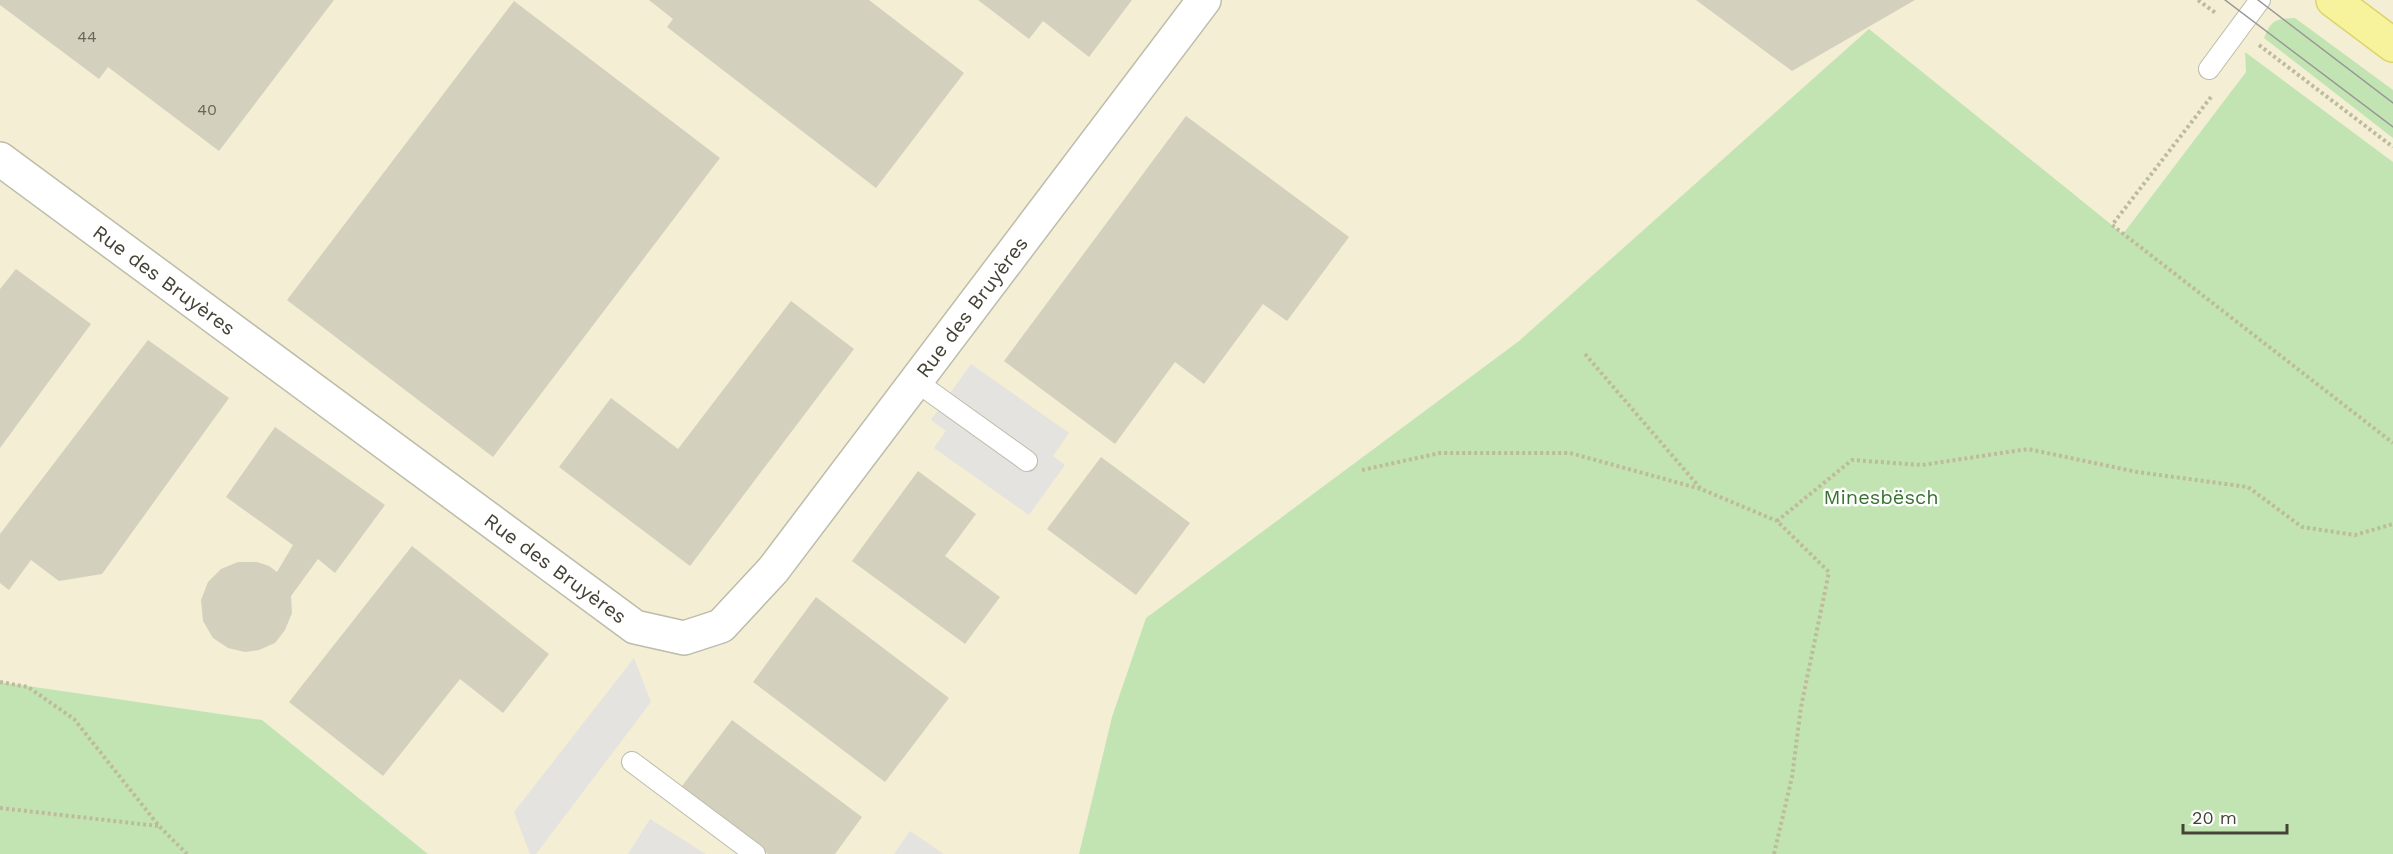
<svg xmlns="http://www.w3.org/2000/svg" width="2393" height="854" viewBox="0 0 2393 854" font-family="'Work Sans',sans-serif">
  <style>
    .commercial { fill: #f3eed4 }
    .green { fill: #c2e4b3 }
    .parking { fill: #e4e3df }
    .building { fill: #d3d0be }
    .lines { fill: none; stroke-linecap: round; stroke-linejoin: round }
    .service-casing { stroke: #bdbcab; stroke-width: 22 }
    .minor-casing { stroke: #bdbcab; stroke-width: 36 }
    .primary-casing { stroke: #dbd56d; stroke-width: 36 }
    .path { stroke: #bebb9d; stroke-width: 4; stroke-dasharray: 3 3; stroke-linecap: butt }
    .service { stroke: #fff; stroke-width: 20 }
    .minor { stroke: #fff; stroke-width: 33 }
    .primary { stroke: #f7f39c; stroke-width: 33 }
    .tram { stroke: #969696; stroke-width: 1.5 }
    .labels { text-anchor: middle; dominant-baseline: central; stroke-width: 5; stroke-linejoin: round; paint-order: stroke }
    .number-label { font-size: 16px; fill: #686659 }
    .street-label { font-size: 20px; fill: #454337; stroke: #fff }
    .park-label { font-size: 20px; fill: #37732e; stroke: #fff }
  </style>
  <rect width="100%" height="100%" fill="#f3f2e8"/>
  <path class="commercial" d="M 0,0 L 2393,0 L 2393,162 L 2245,53 L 2246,72 L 2123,234 L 1519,341 L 1146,618 L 1112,717 L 1079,854 L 428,854 L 262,720 L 0,682 Z"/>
  <path class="green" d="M 2295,18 L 2393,90 L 2393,138 L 2264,38 C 2272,19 2275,19 2295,18 Z
    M 1869,29 L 2123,234 L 2246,72 L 2245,52 L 2393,162 L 2393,854 L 1079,854 L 1112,717 L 1146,618 L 1519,341 Z
    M 0,682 L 262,720 L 428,854 L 0,854 Z"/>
  <path class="parking" d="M 971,364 L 1069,433 L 1053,456 L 1065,465 L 1029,515 L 934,448 L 946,431 L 931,420 Z
    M 634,658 L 651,702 L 536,854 L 530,854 L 514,812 Z
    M 650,819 L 706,854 L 628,854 Z
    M 910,831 L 944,854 L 894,854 Z"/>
  <path class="building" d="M 0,0 L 334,0 L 219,151 L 108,67 L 99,79 L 0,5 Z
    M 649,0 L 869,0 L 964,73 L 876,188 L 667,27 L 673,19 Z
    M 978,0 L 1132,0 L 1089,57 L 1043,21 L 1029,39 Z
    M 1696,0 L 1915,0 L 1792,71 Z
    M 514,1 L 720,158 L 493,457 L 287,300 Z
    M 1186,116 L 1349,237 L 1287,321 L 1263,304 L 1204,384 L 1175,362 L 1115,444 L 1004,361 Z
    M 16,269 L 91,324 L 0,448 L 0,289 Z
    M 791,301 L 854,349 L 690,566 L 559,467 L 611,398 L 678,449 Z
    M 148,340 L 229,398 L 102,574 L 59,581 L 31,560 L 9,590 L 0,583 L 0,534 Z
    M 275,427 L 385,505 L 335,573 L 318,559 L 291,596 L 292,613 L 285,630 L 275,643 L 259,650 L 245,652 L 228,648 L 213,638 L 203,621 L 201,600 L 208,582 L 221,569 L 238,562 L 257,562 L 269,566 L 277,572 L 293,545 L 226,497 Z
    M 1101,457 L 1190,523 L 1136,595 L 1047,529 Z
    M 918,471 L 976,514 L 945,556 L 1000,597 L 965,644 L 852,561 Z
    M 412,546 L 549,654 L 503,713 L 460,679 L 383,776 L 289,702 Z
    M 816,597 L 949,698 L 885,782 L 753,682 Z
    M 732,720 L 862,817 L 835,854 L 768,854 L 679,790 Z"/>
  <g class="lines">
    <g class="service-casing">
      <path id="service" d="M 2209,69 L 2260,0
        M 914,380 L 1027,461
        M 632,762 L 755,854"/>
    </g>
    <g class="minor-casing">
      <g id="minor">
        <path id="s1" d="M 0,159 L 635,627 L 684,638 L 721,626 L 773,570 L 1204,0"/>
      </g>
    </g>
    <g class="primary-casing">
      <path id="primary" d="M 2333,0 L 2393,45"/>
    </g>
    <path class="path" d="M 2198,0 L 2217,14
      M 2259,45 L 2393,147
      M 2211,97 L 2112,225 L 2393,443
      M 1585,354 L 1701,489
      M 1362,470 L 1440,453 L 1570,453 L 1701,489 L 1777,521
      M 0,682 L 28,687 L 74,719 L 159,826 L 187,854
      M 0,808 L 158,826
      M 1774,854 L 1792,777 L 1801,707 L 1829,572 L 1777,521 L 1852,460 L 1922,465 L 2028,449 L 2137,472 L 2248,487 L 2302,527 L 2355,535 L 2393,524"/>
    <use href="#service" class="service"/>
    <use href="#minor" class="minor"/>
    <use href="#primary" class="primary"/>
    <path class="tram" d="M 2225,0 L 2393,127
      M 2258,0 L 2393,103"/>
  </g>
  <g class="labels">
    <g class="number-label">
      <text x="87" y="36">44</text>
      <text x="207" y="109">40</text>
    </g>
    <g class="street-label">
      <text stroke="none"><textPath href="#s1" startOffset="204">Rue des Bruyères</textPath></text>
      <text stroke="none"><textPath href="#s1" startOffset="1284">Rue des Bruyères</textPath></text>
      <text stroke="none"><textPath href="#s1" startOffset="690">Rue des Bruyères</textPath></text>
    </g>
    <g class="park-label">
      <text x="1881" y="497">Minesbësch</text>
    </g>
  </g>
  <path d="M2183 824v9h104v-9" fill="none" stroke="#454337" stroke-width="3"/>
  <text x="2192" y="824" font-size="18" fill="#454337" stroke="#ffffff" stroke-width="4.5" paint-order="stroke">20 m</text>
</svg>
